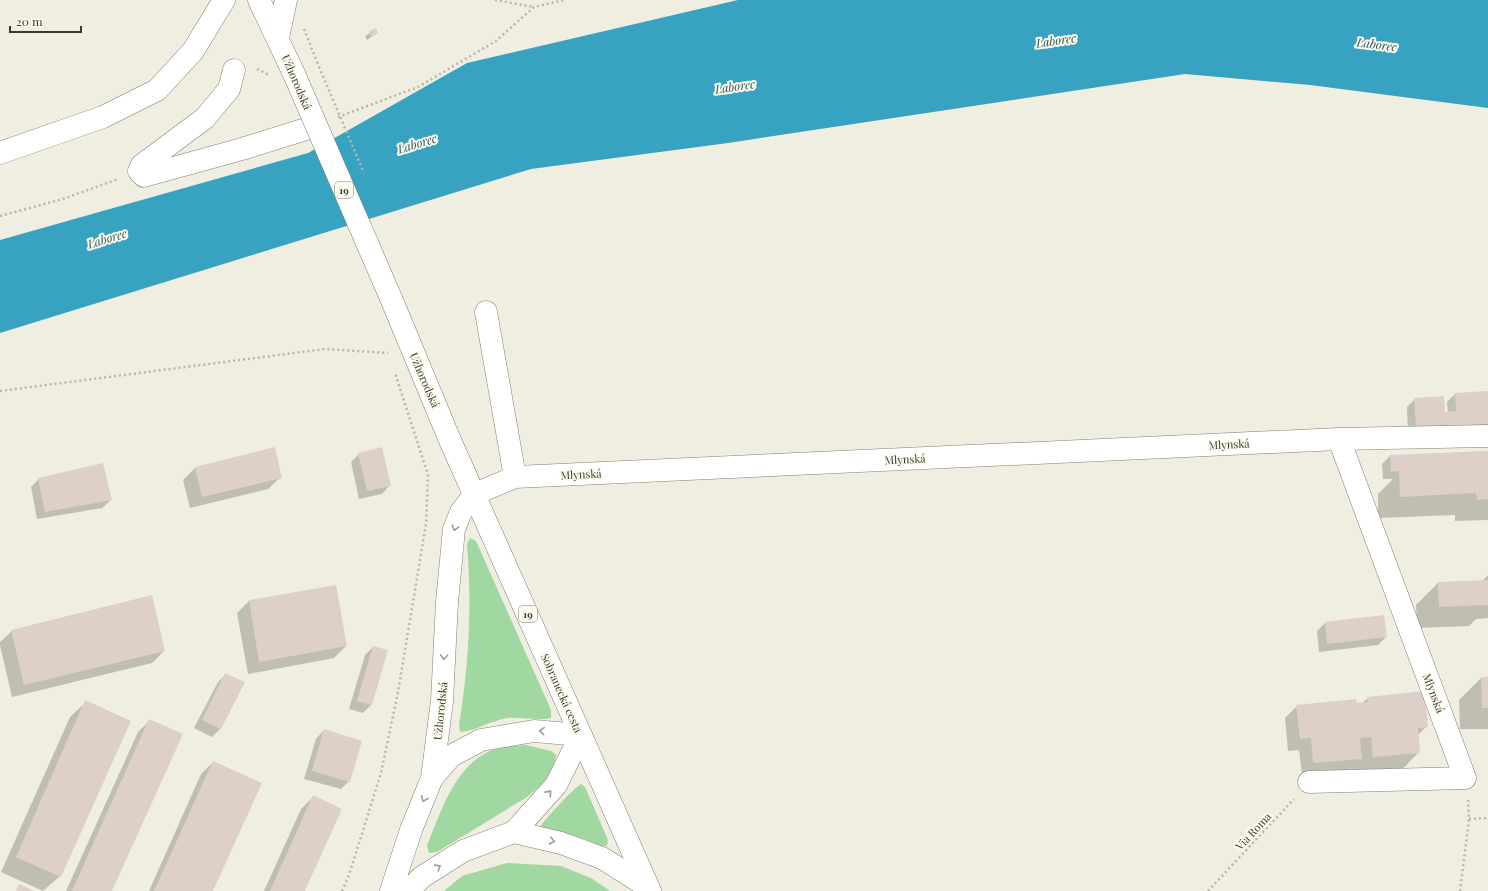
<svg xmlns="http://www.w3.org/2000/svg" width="1488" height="891" viewBox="0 0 1488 891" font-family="'Playfair Display',serif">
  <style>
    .green { fill: #a1d7a1 }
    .water { fill: #38a3c1 }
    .shadow { fill: #0003 }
    .building { fill: #ded0c9 }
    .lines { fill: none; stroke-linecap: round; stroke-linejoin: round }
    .minor-casing { stroke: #828073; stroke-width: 23 }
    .major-casing { stroke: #828073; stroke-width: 23 }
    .path { stroke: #b7b6aa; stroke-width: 2.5; stroke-dasharray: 2 3; stroke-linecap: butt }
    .minor { stroke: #fff; stroke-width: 22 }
    .major { stroke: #fff; stroke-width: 22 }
    .major-bridge-casing { stroke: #828073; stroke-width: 23; stroke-linecap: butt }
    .path-bridge { stroke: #b7b6aa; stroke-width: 2.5; stroke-dasharray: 2 3; stroke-linecap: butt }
    .major-bridge { stroke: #fff; stroke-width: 22 }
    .oneway { stroke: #9c9c9a }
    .labels { text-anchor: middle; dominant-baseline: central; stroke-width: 4; stroke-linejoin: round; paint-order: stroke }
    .shield { fill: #fdfbed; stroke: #74736c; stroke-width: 1 }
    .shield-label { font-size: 10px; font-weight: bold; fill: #3a3934 }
    .street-label { font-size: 11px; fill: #3a3934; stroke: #fdfbed }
    .water-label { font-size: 12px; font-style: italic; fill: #295663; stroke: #fdfbed }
  </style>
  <rect width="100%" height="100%" fill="#f0eee0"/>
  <path class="green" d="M 470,538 L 476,541 L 551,710 L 551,718 C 540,721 521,717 508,718 C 491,720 476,731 460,732 L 459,725 C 469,665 472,605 467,544 Z
    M 526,745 L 551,751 L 556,755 C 554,773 541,786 527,797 L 437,852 L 429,853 L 427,846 C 441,811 456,762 495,749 C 504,746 516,746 526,745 Z
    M 581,784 L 585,787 L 608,840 L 607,846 L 601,846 L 582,838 L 545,829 L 541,826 C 543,821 575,787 581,784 Z
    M 507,863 L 561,866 L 591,878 L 610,891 L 444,891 L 462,876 Z"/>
  <path class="water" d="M 738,0 L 1488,0 L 1488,108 L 1310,85 L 1185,74 L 728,143 L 531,169 L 0,333 L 0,240 L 308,153 L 467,63 Z"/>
  <path class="shadow" d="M 376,29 L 377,33 L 367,40 L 365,36 Z
    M 1488,392 L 1488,427 L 1408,435 L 1407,407 L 1415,399 L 1444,413 L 1448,413 L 1447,402 L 1455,394 Z
    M 1488,451 L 1488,520 L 1455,521 L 1455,515 L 1378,518 L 1378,494 L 1393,479 L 1383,479 L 1382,464 L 1390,456 Z
    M 359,454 L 390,485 L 382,494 L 359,499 L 351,462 Z
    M 195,468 L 281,477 L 268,489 L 190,508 L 183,480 Z
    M 39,479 L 111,500 L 102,508 L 37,519 L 31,487 Z
    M 1488,575 L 1488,618 L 1476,619 L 1469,626 L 1417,628 L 1416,605 L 1438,583 L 1482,581 Z
    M 336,586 L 346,646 L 334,658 L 248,674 L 237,613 L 249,601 Z
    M 1384,616 L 1386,637 L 1378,645 L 1319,652 L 1317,631 L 1325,623 Z
    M 12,631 L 164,651 L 152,663 L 12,697 L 0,645 L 0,642 Z
    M 373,647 L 387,651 L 371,705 L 363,713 L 349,709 L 365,655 Z
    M 226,674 L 244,683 L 220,729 L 212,737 L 194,728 L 218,682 Z
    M 1481,678 L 1488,678 L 1488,729 L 1460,729 L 1459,700 Z
    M 1368,698 L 1427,726 L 1418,735 L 1419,752 L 1398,774 L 1351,778 L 1351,768 L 1349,770 L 1302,775 L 1299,750 L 1288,751 L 1285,718 L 1297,706 L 1361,704 Z
    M 86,702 L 60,876 L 43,891 L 1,872 L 70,717 Z
    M 150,720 L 111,891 L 66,891 L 138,732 Z
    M 324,730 L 349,781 L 341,789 L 304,779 L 316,739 Z
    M 213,762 L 212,891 L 149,891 L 201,774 Z
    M 313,797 L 304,891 L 264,891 L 301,809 Z"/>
  <path class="building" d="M 376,28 L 378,33 L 371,37 L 369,31 Z
    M 1488,391 L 1488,424 L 1416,427 L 1414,398 L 1444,396 L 1445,412 L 1456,411 L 1455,393 Z
    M 275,447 L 282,478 L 202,497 L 195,467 Z
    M 382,447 L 391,486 L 367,491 L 358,453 Z
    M 1488,451 L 1488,499 L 1477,500 L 1476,493 L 1400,497 L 1399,471 L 1391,472 L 1390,455 Z
    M 103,463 L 112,500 L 45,512 L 38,478 Z
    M 1488,580 L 1488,605 L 1439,607 L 1438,582 Z
    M 336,585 L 347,646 L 259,662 L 249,600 Z
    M 152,595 L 165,651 L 24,685 L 11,630 Z
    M 1384,615 L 1387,637 L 1327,644 L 1325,622 Z
    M 373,646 L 388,650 L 372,705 L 357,701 Z
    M 225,673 L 245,682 L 221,729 L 202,720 Z
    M 1481,677 L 1488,677 L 1488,708 L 1482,708 Z
    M 1425,691 L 1428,727 L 1418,728 L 1420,753 L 1373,757 L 1371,737 L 1360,738 L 1362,759 L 1313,763 L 1311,738 L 1300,739 L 1296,705 L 1356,699 L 1357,703 L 1368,702 L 1367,697 Z
    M 85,700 L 131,721 L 61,877 L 16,857 Z
    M 149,719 L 183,734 L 112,891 L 72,891 Z
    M 324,729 L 362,741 L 350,782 L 312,771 Z
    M 213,761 L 262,783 L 213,891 L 154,891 Z
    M 313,795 L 342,809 L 305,891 L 270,891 Z
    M 19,884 L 34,891 L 16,891 Z"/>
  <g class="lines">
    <g class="minor-casing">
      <path id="minor" d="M 234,70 L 229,89 L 205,118 L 142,165 L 139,171 L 144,176 L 242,149 L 306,129
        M 0,153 L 103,117 L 157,90 L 193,51 L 224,0
        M 486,312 L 515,477
        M 1309,782 L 1465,778 L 1339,439
        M 514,832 L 561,843 L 602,858 L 648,887
        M 391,891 L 411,830 L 432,778 L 442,701 L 447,602 L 454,529 L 461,512 L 475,494 L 515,477 L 1339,439 L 1488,436
        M 408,891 L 422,877 L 463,851 L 514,832 L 556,785 L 581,735 L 534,731 L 481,740 L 451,756 L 432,778"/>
    </g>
    <g class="major-casing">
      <path id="major" d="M 259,0 L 295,76
        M 278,38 L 286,0
        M 393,303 L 449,438 L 650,891"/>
    </g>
    <path class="path" d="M 495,0 L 534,7
      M 304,29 L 317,62
      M 257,69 L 269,75
      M 338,117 L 418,87 L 496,41 L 534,7 L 564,0
      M 0,216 L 63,199 L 118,179
      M 0,391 L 325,349 L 388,353
      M 1469,819 L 1488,818
      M 342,891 L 349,875 L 381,773 L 398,692 L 426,524 L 428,475 L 395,373
      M 1208,891 L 1294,799
      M 1460,891 L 1469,819 L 1468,800"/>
    <use href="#minor" class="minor"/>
    <use href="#major" class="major"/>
    <g class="major-bridge-casing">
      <path id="major-bridge" d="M 295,76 L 393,303"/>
    </g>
    <path class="path-bridge" d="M 317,62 L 364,173"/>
    <use href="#major-bridge" class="major-bridge"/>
  </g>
  <defs><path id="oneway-chevron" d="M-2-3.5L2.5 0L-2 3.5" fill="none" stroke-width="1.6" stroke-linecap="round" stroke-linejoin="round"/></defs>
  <g class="oneway">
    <use href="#oneway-chevron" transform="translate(455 528) rotate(105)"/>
    <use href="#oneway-chevron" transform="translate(444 657) rotate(93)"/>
    <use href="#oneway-chevron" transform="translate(542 731) rotate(-175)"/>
    <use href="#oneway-chevron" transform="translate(549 793) rotate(-48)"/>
    <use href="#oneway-chevron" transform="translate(424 799) rotate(112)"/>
    <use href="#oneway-chevron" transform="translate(552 841) rotate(13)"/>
    <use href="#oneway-chevron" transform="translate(438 867) rotate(-32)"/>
  </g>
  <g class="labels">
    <g class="shield">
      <rect x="335" y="182" width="18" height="16" rx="3"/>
      <rect x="519" y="606" width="18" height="16" rx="3"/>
    </g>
    <g class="shield-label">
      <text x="344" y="190">19</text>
      <text x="528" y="614">19</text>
    </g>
    <g class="street-label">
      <text transform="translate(297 82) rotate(67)">Užhorodská</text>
      <text transform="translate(425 380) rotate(67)">Užhorodská</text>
      <text transform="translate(1229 444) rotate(-3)">Mlynská</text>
      <text transform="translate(905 459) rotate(-3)">Mlynská</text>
      <text transform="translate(581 474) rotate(-3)">Mlynská</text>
      <text transform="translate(562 693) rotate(66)">Sobranecká cesta</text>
      <text transform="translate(1434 693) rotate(69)">Mlynská</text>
      <text transform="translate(440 711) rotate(-84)">Užhorodská</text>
      <text transform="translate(1253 831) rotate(-47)">Via Roma</text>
    </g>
    <g class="water-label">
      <text transform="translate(1056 40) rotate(-8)">Laborec</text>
      <text transform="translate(1377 44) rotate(7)">Laborec</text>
      <text transform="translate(735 86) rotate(-8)">Laborec</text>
      <text transform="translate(417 143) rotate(-17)">Laborec</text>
      <text transform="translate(107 238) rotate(-17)">Laborec</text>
    </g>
  </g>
  <path d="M10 26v6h71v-6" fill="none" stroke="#3a3934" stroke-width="2"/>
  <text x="16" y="26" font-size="12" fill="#3a3934" stroke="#fdfbed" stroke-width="3" paint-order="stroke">20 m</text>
</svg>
